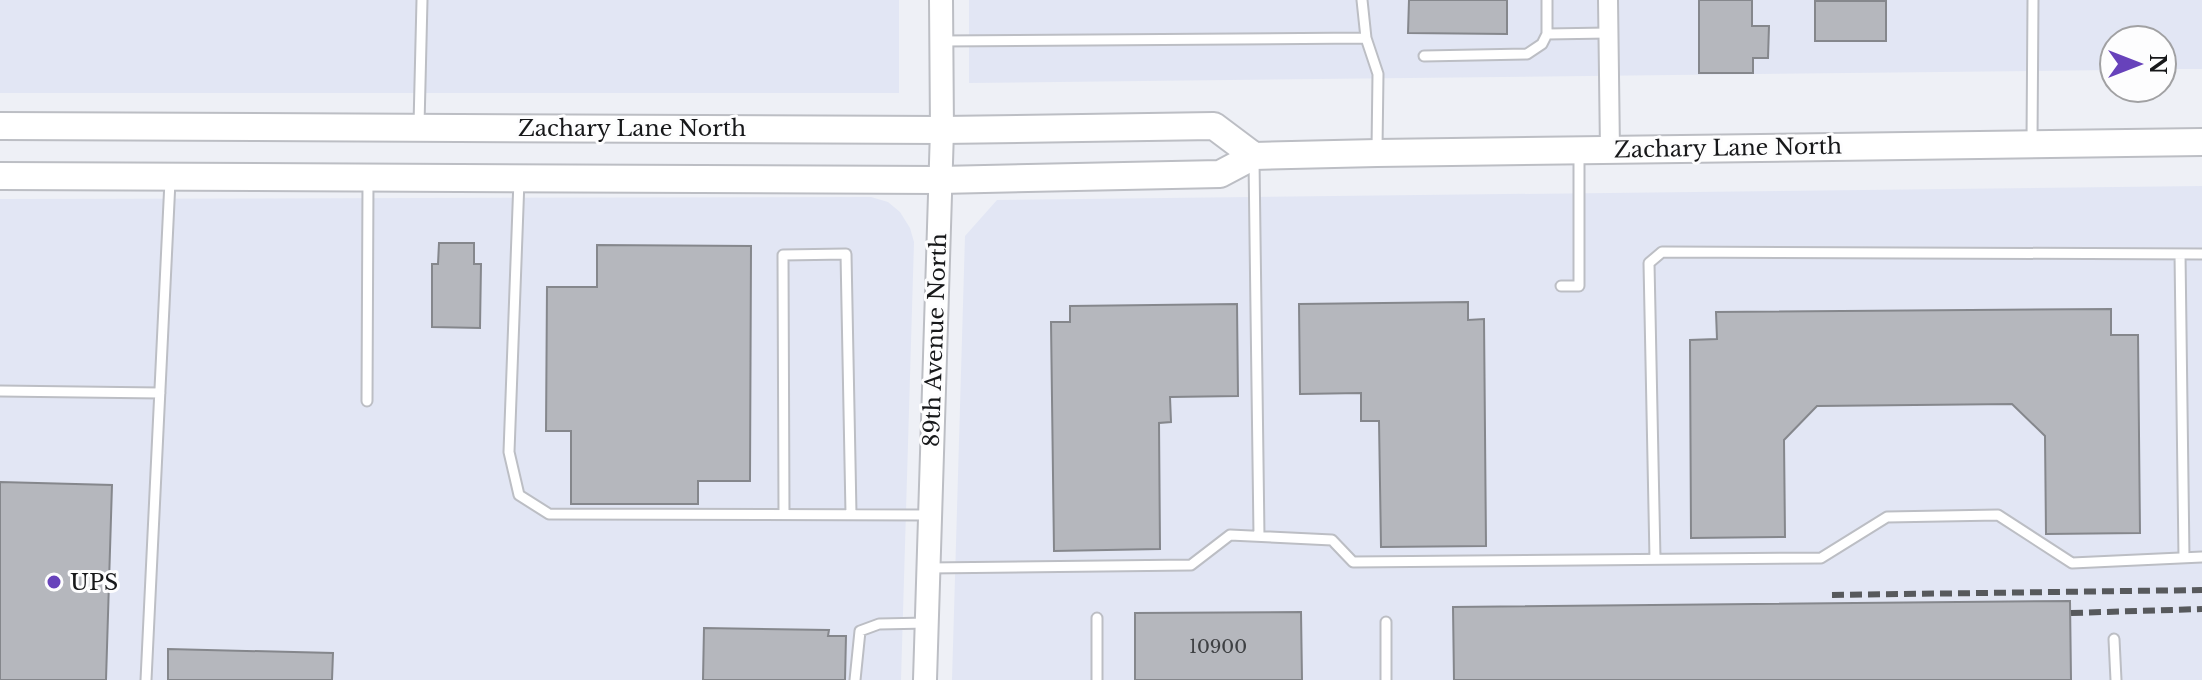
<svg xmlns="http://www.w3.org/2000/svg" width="2202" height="680" viewBox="0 0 2202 680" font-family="'Libre Baskerville',serif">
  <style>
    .built { fill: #e2e6f4 }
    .building { fill: #b5b7bd; stroke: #85878c; stroke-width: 2 }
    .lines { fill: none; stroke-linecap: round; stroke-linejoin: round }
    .service-casing { stroke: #bcbec4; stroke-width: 13 }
    .minor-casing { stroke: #bcbec4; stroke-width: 22 }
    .tertiary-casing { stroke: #bcbec4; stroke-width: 26 }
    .secondary-casing { stroke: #bcbec4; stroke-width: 30 }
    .service { stroke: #fff; stroke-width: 9 }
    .minor { stroke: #fff; stroke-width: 18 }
    .tertiary { stroke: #fff; stroke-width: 22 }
    .secondary { stroke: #fff; stroke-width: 26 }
    .rail { stroke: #57595c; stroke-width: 6; stroke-dasharray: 12 6; stroke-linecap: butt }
    .poi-dot { fill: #6742bb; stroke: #fdfdfe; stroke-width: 3 }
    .labels { text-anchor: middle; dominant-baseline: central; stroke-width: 6; stroke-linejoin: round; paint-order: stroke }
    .number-label { font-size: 18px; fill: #3e4043 }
    .street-label { font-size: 22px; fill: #17181a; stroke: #fdfdfe }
    .poi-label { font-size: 22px; fill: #17181a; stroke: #fdfdfe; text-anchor: start }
  </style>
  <rect width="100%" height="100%" fill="#eef0f6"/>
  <path class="built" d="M 0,0 L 899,0 L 899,93 L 0,93 Z
    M 969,0 L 2202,0 L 2202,69 L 2162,69 L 2162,40 L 2114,40 L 2114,70 L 969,83 Z
    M 2202,186 L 2202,680 L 952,680 L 965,236 L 997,200 Z
    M 871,197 L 888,202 L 900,212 L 910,228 L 914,242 L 901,680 L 0,680 L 0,199 Z"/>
  <path class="building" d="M 1409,0 L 1507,0 L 1507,34 L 1408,33 Z
    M 1699,0 L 1752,0 L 1752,26 L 1769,26 L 1768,58 L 1753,58 L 1753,73 L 1699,73 Z
    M 1815,1 L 1886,1 L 1886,41 L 1815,41 Z
    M 439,243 L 474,243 L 474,264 L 481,264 L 480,328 L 432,327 L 432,264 L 438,264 Z
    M 597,245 L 751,246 L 750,481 L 698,481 L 698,504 L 571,504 L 571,431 L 546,431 L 547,287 L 597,287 Z
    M 1468,302 L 1468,320 L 1484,319 L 1486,546 L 1381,547 L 1379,421 L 1361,421 L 1361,393 L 1300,394 L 1299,304 Z
    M 1237,304 L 1238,396 L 1170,397 L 1171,422 L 1159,423 L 1160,549 L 1054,551 L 1051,322 L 1070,322 L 1070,306 Z
    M 2111,309 L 2111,335 L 2138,335 L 2140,533 L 2046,534 L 2045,436 L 2012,404 L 1817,406 L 1784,440 L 1785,537 L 1691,538 L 1690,340 L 1717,339 L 1716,312 Z
    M 0,482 L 112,485 L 106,680 L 0,680 Z
    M 2070,601 L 2071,680 L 1454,680 L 1453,607 Z
    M 1301,612 L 1302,680 L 1135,680 L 1135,613 Z
    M 704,628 L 829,630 L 828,636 L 846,636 L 845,680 L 703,680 Z
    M 168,649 L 333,653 L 332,680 L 168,680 Z"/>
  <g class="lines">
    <g class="service-casing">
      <path id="service" d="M 1362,0 L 1366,38 L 1378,74 L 1377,149
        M 1547,0 L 1547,34 L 1608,33
        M 942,41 L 1366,38
        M 1424,56 L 1527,54 L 1542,44 L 1547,34
        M 419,125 L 422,0
        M 2032,141 L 2033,0
        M 1254,160 L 1259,536
        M 519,180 L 509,452 L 519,495 L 549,514 L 930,515
        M 2180,254 L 2184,558
        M 1561,286 L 1579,286 L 1579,152
        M 0,391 L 160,393
        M 367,401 L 368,181
        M 784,514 L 783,255 L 846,254 L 851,514
        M 1655,559 L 1649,263 L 1662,252 L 2202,254
        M 929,568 L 1191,565 L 1230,535 L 1332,540 L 1353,562 L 1821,558 L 1887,517 L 1998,515 L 2072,563 L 2202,557
        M 1097,618 L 1097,680
        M 1386,622 L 1386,680
        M 2114,639 L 2116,680
        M 146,680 L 170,181
        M 855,680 L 860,631 L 879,624 L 927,623"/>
    </g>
    <g class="minor-casing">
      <path id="minor" d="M 1608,0 L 1610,150"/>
    </g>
    <g class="tertiary-casing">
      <path id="tertiary" d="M 925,680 L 942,130 L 941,0"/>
    </g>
    <g class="secondary-casing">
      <path id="secondary" d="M 0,126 L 942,130 L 1214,126 L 1254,156
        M 0,176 L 940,180 L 1220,174 L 1254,156 L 1377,153 L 2202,142"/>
    </g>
    <use href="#service" class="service"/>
    <use href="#minor" class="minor"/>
    <use href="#tertiary" class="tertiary"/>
    <use href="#secondary" class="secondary"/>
    <path class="rail" d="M 1832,595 L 2202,590
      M 2071,613 L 2202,609"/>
  </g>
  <circle class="poi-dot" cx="54" cy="582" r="8"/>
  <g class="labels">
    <g class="number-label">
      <text x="1218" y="647">10900</text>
    </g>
    <g class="street-label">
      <text x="632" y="128">Zachary Lane North</text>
      <text transform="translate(1728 148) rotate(-1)">Zachary Lane North</text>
      <text transform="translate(935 340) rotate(-88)">89th Avenue North</text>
    </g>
    <g class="poi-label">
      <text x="70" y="582">UPS</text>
    </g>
  </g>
  <g transform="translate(2138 64) rotate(90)"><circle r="38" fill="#fdfdfe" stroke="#a1a1a3" stroke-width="2"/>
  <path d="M0-6L14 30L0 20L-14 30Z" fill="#6742bb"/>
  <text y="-12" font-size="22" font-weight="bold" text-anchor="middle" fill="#17181a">N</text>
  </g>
</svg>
